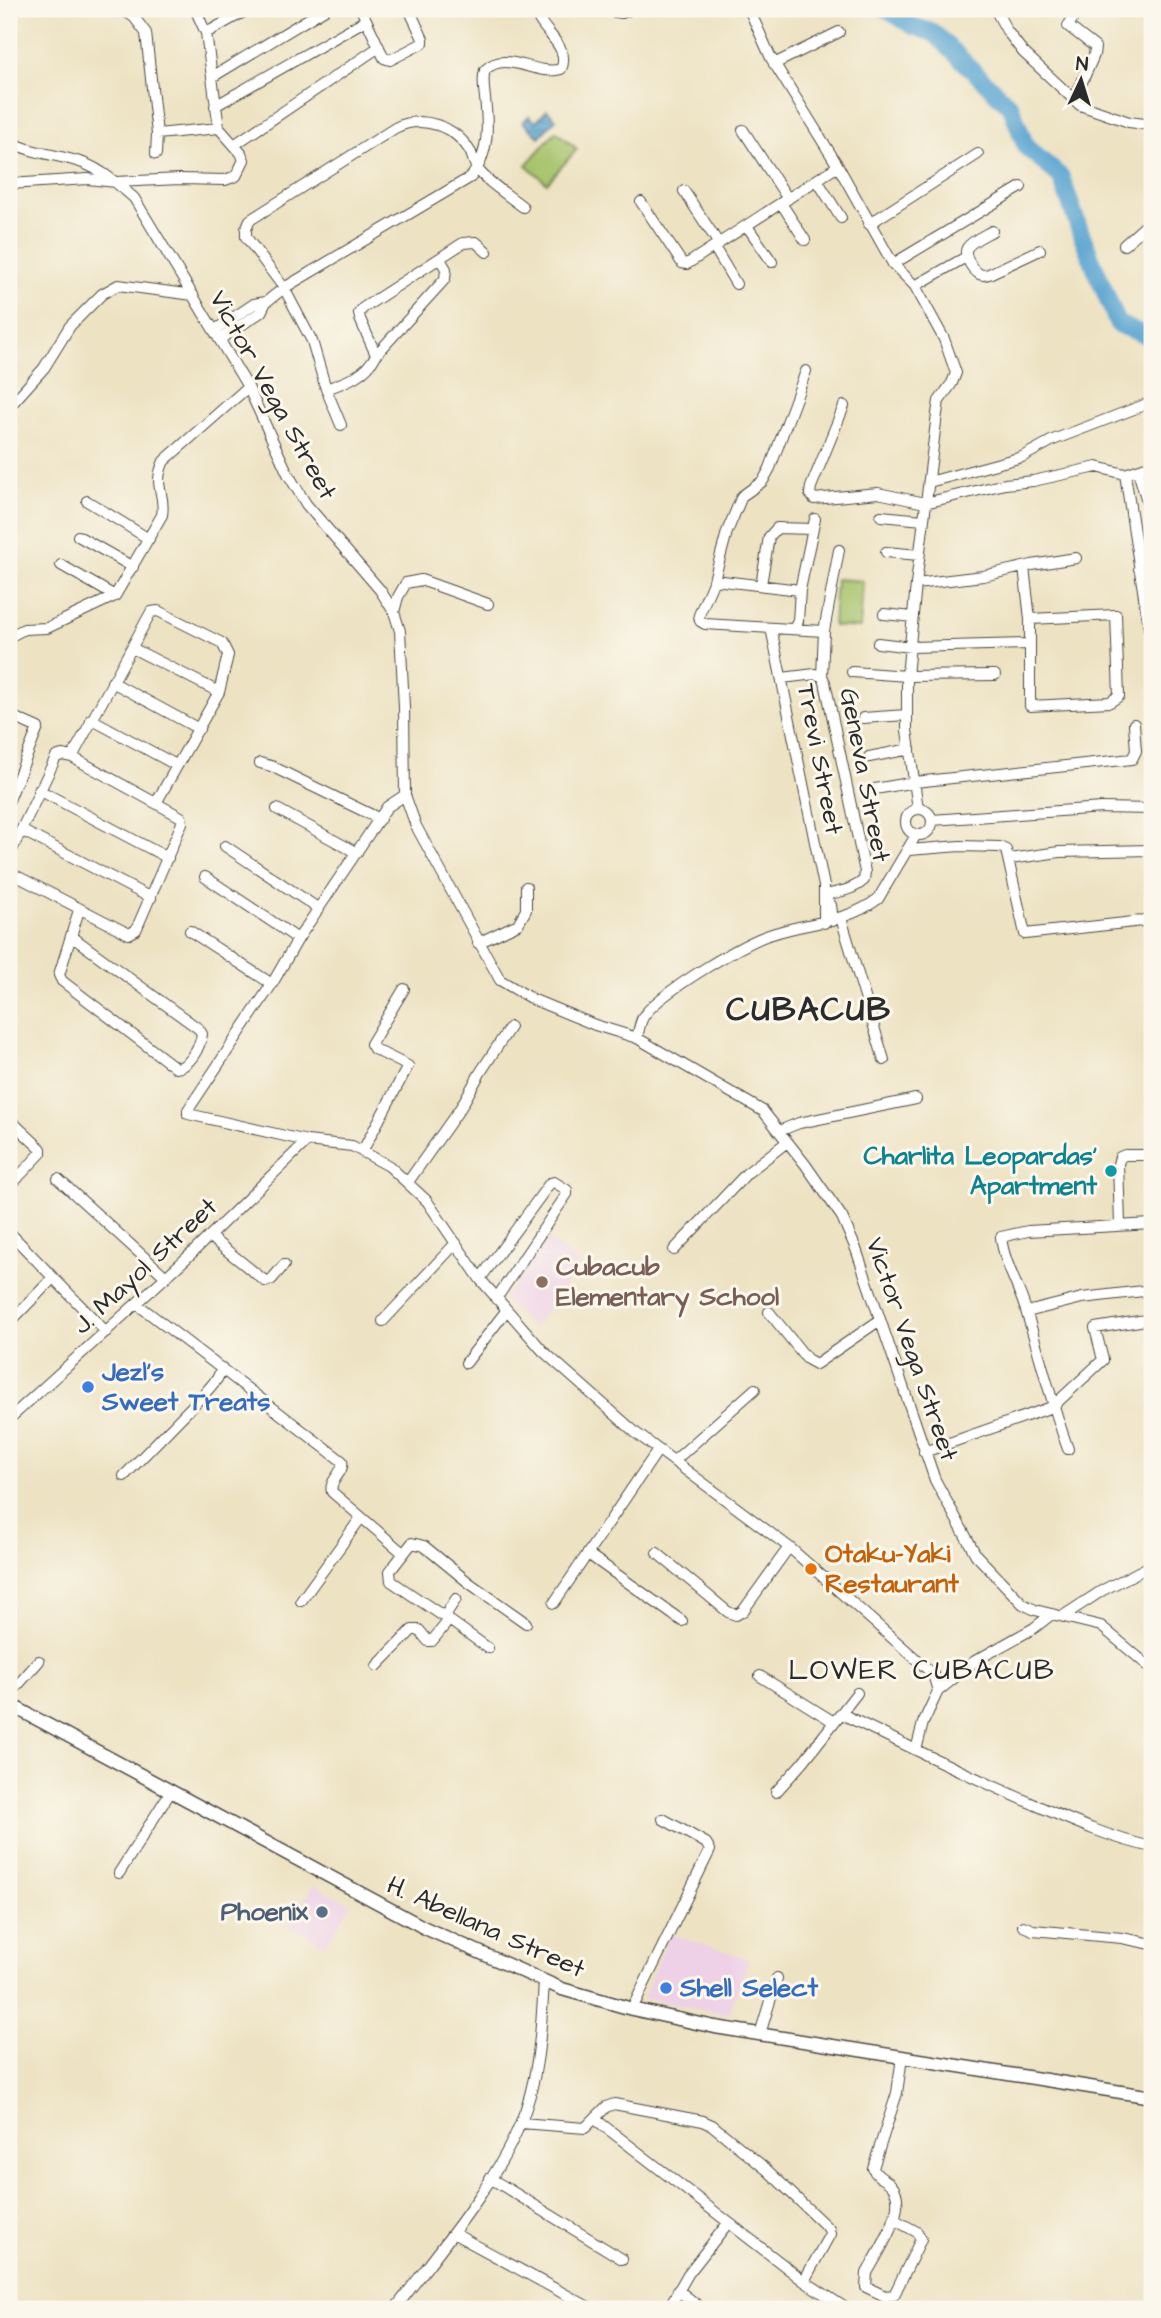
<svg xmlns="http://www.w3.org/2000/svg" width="1161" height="2318" viewBox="0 0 1161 2318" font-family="'Architects Daughter',sans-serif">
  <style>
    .built { fill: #eed0e7 }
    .green { fill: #a6c36a; stroke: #68774a; stroke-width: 2 }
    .water { fill: url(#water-rules); stroke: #41677e; stroke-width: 2 }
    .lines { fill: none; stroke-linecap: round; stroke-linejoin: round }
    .river { stroke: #57a3d0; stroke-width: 18 }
    .minor-casing { stroke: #484642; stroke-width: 12 }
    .major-casing { stroke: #484642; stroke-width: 15 }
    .minor { stroke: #fff; stroke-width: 10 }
    .major { stroke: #fff; stroke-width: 12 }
    .culture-dot { fill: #0f9aa8; stroke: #fbf7ec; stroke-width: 2.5 }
    .education-dot { fill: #8d6e63; stroke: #fbf7ec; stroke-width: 2.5 }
    .shop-dot { fill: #3f7fe0; stroke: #fbf7ec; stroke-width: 2.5 }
    .food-dot { fill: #e8710a; stroke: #fbf7ec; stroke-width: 2.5 }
    .service-dot { fill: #5c6f8a; stroke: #fbf7ec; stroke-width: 2.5 }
    .labels { text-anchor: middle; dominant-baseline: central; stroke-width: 6; stroke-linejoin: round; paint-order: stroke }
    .street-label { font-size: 26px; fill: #2b2b2b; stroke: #fbf7ec }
    .culture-label { font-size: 26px; font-weight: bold; fill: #0d838f; stroke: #fbf7ec; text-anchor: end }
    .education-label { font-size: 26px; font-weight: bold; fill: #785e54; stroke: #fbf7ec; text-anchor: start }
    .shop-label { font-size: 26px; font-weight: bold; fill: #366cbe; stroke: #fbf7ec; text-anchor: start }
    .food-label { font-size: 26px; font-weight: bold; fill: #c56008; stroke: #fbf7ec; text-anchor: start }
    .service-label { font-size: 26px; font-weight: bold; fill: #4e5e75; stroke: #fbf7ec; text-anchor: end }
    .neighbourhood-label { font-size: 28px; letter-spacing: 2px; fill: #2b2b2b; stroke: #fbf7ec }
    .district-label { font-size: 33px; font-weight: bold; letter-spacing: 2px; fill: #2b2b2b; stroke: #fbf7ec }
  </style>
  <defs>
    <pattern id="water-rules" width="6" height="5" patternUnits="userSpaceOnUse" patternTransform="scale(1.75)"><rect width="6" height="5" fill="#57a3d0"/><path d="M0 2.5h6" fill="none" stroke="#4885a9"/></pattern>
  </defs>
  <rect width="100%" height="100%" fill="#fbf7ec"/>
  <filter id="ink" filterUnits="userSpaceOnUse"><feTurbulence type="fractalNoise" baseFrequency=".0143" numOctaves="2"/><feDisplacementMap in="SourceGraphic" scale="14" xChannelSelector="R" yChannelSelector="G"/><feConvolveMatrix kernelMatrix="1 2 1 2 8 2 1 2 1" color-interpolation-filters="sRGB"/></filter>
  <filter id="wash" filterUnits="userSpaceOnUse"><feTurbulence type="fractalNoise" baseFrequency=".00686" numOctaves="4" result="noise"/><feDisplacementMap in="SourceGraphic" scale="28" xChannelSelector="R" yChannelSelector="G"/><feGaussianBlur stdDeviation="1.57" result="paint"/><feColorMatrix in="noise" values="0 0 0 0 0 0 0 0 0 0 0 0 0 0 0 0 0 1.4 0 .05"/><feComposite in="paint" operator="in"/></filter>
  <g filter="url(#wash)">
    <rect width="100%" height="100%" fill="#ede2c2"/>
    <path class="built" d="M 549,1239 L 581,1265 L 533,1328 L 503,1299 Z
      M 314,1885 L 352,1904 L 325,1945 L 287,1924 Z
      M 670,1934 L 749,1959 L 729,2014 L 643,1998 Z"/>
    <path class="green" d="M 556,131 L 577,149 L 547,183 L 526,165 Z
      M 836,579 L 863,581 L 860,628 L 833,626 Z"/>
    <path class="water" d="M 547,110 L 556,119 L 539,137 L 523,122 L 529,116 L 536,122 Z"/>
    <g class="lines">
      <path class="river" d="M 886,9 L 913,26 L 934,33 L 1011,107 L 1026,147 L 1061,177 L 1080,231 L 1118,324 L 1152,338"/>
    </g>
  </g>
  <g filter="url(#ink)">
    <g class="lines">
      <g class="minor-casing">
        <path id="minor" d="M 122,9 L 134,17 L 146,33 L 157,134 L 156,154
          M 361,9 L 384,58 L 390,60 L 423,43 L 423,39 L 409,9
          M 599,9 L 622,13 L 631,9
          M 749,9 L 771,58 L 838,166 L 893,264 L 915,286 L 944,339 L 956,373 L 952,383 L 939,401 L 937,414 L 916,584 L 907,676 L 907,730 L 918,809
          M 995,9 L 1007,31 L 1023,52 L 1080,105 L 1129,122 L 1152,125
          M 206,33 L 249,9
          M 774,64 L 839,32
          M 212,77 L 325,9
          M 1074,100 L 1094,55 L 1095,47 L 1068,26 L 1079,9
          M 215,106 L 366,20
          M 743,130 L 788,199
          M 157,134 L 219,128
          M 9,141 C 32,154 58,154 83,163 C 102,170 119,185 134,198 L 248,387 L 288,474 L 306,504 L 380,590 L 394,612 L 400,631 L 404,707 L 405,795 L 416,826 L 500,980 L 532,999 L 595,1025 L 637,1038 L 763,1111 L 805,1164 L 842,1217 L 856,1249 L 935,1480 L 976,1555 L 1023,1604 L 1035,1610 L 1101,1626 L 1152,1669
          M 234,145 L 379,47
          M 817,180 L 841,218
          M 9,184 L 88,179 L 116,182 L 180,179 L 225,180 L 236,176 L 244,160 L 241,153 L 219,128 L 206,33 L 195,9
          M 684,191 L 719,244
          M 641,202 L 682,263 L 687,264 L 838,166
          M 781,203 L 805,240
          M 869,224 L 978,154
          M 747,226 L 772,262
          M 992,231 C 985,235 971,241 967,248 C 963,255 972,269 978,273 C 981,276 985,275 989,274 L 1040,250
          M 1124,245 L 1152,220
          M 714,247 L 736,284
          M 893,264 L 1021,187
          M 915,286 L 966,257
          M 215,330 L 254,304 L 266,302
          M 220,339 L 261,312 L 266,302 L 284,288 L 471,177 C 490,154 488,125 485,98 C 484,88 482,79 485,70 C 506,49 536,77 561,69 C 572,46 539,31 535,9
          M 376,355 L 360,319 L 359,313 L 363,308 L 463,243 L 476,242 L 487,252
          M 806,371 L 770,468 L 763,481 L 742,496 L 727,532 L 714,580 L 699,615 L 700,621 L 705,624 L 824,631
          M 326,389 C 346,382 366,375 376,355 L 445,279 L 446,269 L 440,259
          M 844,406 L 811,487 L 810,494 L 814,499 L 878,493 L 925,503 L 1005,484 L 1033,481 L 1097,467 L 1125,474 L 1152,465
          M 9,407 L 44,368 L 70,326 L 102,294 L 118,285 L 193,295
          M 341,425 L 326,389 L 312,341 L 284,288 L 246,237 L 246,229 L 250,220 L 395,128 C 422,114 456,126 471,153 C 473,158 474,164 477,168 C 485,181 511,197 523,207
          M 1138,471 L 1152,518
          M 1125,474 L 1149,629 L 1152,634
          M 929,482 L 1022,457 L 1053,440 L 1152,402
          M 87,501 L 149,539
          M 881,516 L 923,520
          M 78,536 L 133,567
          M 886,552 L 919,555
          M 61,565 L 115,596
          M 1024,567 L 1030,619 L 1030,706 L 1110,702 L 1119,696 L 1116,615 L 1030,619
          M 1139,569 L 1152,566
          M 714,580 L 800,590
          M 916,584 L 983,576 L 1032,565 L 1076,558
          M 761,585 L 769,537 L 777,528 L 813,529
          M 394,612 L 398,597 L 406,583 L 421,580 L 488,604
          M 884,614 L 913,617
          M 771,628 L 824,886 L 824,923
          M 794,629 L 798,621 L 800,590 L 815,519
          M 9,637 L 24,629 L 47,628 L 115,596 L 162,515 C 166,492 152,487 164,461 L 248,387
          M 878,643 L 911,647 L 1028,644
          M 132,648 L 219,692
          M 852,672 L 907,676 L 995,675
          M 822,676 L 824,631 L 839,550
          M 782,678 L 815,674 L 822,676 L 825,682 L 865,872 L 864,880 C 853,890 839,892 825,895
          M 112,682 L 199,729
          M 9,715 L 38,728 L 9,800
          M 863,718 L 906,715
          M 91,719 L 176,765
          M 72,757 L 151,612 L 158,611 L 222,643 L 228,655 L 219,692 L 156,803
          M 869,757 L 910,749
          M 260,763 L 271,766 L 380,819
          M 875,789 L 915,782 L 1132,759 L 1136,751 L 1134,724
          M 39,790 L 168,858
          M 405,795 L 387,807 L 298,939 L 272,984 L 188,1110 L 188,1114 L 307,1141 L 352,1146 L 389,1166 L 427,1201 L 480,1279 L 543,1351 L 636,1433 L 789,1547 L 933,1674 L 938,1691 L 923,1723 L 916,1750
          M 277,809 L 357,853
          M906 822a13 13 0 1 1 26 0a13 13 0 1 1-26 0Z
          M 932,820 L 1102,808 L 1152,809
          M 21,830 L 151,898
          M 225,846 L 319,909
          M 909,850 L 960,846 L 1000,847 L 1006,850 L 1025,934 L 1152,920
          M 9,856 L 56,757 L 62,755 L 72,757 L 181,817 L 182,823 L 136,930 L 129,934 L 9,872
          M 1010,859 L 1059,852 L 1152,850
          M 205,877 L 298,939
          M 825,899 L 831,905 L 833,921
          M 841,918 L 884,1060
          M 190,931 L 272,984
          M 71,936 L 199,1029 L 202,1034 C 200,1047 190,1067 176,1068 L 62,981 L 59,975 L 79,910
          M 478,943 L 518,924 L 526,910 L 526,887
          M 637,1038 C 639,1030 640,1019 646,1013 C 664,991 744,942 772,934 C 810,921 844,924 878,899 L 916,835
          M 9,1119 L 41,1149 L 41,1153 L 9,1187
          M 779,1131 L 799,1123 L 916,1099
          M 363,1150 L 408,1066 L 374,1049 L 371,1044 L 404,989
          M 58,1179 L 166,1277
          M 408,1182 L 461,1107 L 480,1073 L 510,1027
          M 1120,1224 L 1118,1164 L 1120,1157 L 1125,1155 L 1152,1155
          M 9,1232 L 106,1332
          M 210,1237 L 265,1281 L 271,1280 L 284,1265
          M 674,1250 L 747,1173 L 787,1142
          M 480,1279 L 550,1183 L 554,1182 L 567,1190 L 567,1194 L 496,1299
          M 137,1304 L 342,1461 C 345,1473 328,1480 332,1492 L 403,1553
          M 769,1312 L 807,1359 L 816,1364 L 880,1320
          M 1027,1312 L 1082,1298 L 1152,1290
          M 383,1321 L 456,1243
          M 9,1323 L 53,1278
          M 466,1363 L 506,1311
          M 9,1419 L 191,1254 L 307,1141
          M 1068,1449 C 1052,1405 1041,1359 1027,1314 C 1020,1288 1004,1264 1001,1237 L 1028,1231 L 1152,1224
          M 924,1452 L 1052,1407 L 1103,1360 L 1095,1328 L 1152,1319
          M 674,1461 L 755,1389
          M 124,1476 L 206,1392 L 217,1379 L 222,1368
          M 657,1553 L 728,1612 L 736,1615 L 743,1611 L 789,1547
          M 588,1554 L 682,1621
          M 301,1601 L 360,1519
          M 554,1603 L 658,1450
          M 1063,1616 L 1103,1590 L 1152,1565
          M 444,1617 L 456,1599
          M 449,1620 L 391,1581 L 390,1571 L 412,1543 L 424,1546 L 468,1582 L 526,1623
          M 377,1666 L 412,1630 L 419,1630 L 428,1641 L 432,1641 L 449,1620 L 488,1648
          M 760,1676 L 834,1722
          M 938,1691 L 975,1661 L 1034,1628 L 1052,1614
          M 9,1695 L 39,1661
          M 842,1714 C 905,1745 967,1775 1031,1803 C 1070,1820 1110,1838 1152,1847
          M 776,1792 L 803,1762 L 857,1693
          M 119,1873 L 171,1791
          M 1023,1926 L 1033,1930 L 1122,1938 L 1152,1944
          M 632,2009 L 710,1850 L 706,1843 L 663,1819
          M 760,2034 L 777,1978
          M 595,2119 L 804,2281 L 847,2309
          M 521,2123 L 585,2128 L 606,2107 L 614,2104 L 703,2121 L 712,2125 L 766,2169 L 829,2229 L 830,2234 L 804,2281
          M 490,2178 L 622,2259
          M 895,2220 L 917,2232 L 921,2239 L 894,2295 L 885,2296 L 866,2287 L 867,2273 C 877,2254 910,2207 892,2186 C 886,2178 877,2179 873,2168 L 897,2093 L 902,2057
          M 453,2233 L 592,2309
          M 678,2290 L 702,2309
          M 395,2309 C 436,2254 494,2187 520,2124 C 539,2080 541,2029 544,1982
          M 668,2309 L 688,2274 L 728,2223"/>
      </g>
      <g class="major-casing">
        <path id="major" d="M 9,1704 L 425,1928 L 562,1989 L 632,2009 L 715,2027 L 1152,2097"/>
      </g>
      <use href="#minor" class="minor"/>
      <use href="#major" class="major"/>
    </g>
  </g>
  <circle class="culture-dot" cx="1111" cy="1171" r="7"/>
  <circle class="education-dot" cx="542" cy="1282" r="7"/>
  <g class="shop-dot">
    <circle cx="88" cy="1387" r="7"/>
    <circle cx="666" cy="1988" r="7"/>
  </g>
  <circle class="food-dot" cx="811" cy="1569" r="7"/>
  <circle class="service-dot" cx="322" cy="1912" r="7"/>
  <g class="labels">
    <g class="street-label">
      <text transform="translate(273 395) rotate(61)">Victor Vega Street</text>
      <text transform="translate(820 759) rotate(79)">Trevi Street</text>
      <text transform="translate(865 775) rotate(79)">Geneva Street</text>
      <text transform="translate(145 1266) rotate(-43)">J. Mayol Street</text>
      <text transform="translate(912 1349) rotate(71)">Victor Vega Street</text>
      <text transform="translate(486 1927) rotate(24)">H. Abellana Street</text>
    </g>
    <g class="culture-label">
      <text x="1097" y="1156">Charlita Leopardas'<tspan x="1097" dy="30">Apartment</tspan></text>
    </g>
    <g class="education-label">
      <text x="556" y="1267">Cubacub<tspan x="556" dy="30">Elementary School</tspan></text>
    </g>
    <g class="shop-label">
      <text x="102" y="1372">Jezl's<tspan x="102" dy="30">Sweet Treats</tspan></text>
      <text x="680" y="1988">Shell Select</text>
    </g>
    <g class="food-label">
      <text x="825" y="1554">Otaku-Yaki<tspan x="825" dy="30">Restaurant</tspan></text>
    </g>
    <g class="service-label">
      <text x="308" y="1912">Phoenix</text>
    </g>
    <g class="neighbourhood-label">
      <text x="922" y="1670">LOWER CUBACUB</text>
    </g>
    <g class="district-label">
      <text x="809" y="1010">CUBACUB</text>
    </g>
  </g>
  <rect width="1161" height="2318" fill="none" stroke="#fbf7ec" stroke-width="35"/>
  <g transform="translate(1081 80) rotate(4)" stroke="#fbf7ec" stroke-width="5" paint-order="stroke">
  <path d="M0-5L12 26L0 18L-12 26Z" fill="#2b2b2b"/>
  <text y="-10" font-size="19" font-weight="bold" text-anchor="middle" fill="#2b2b2b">N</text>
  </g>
</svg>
